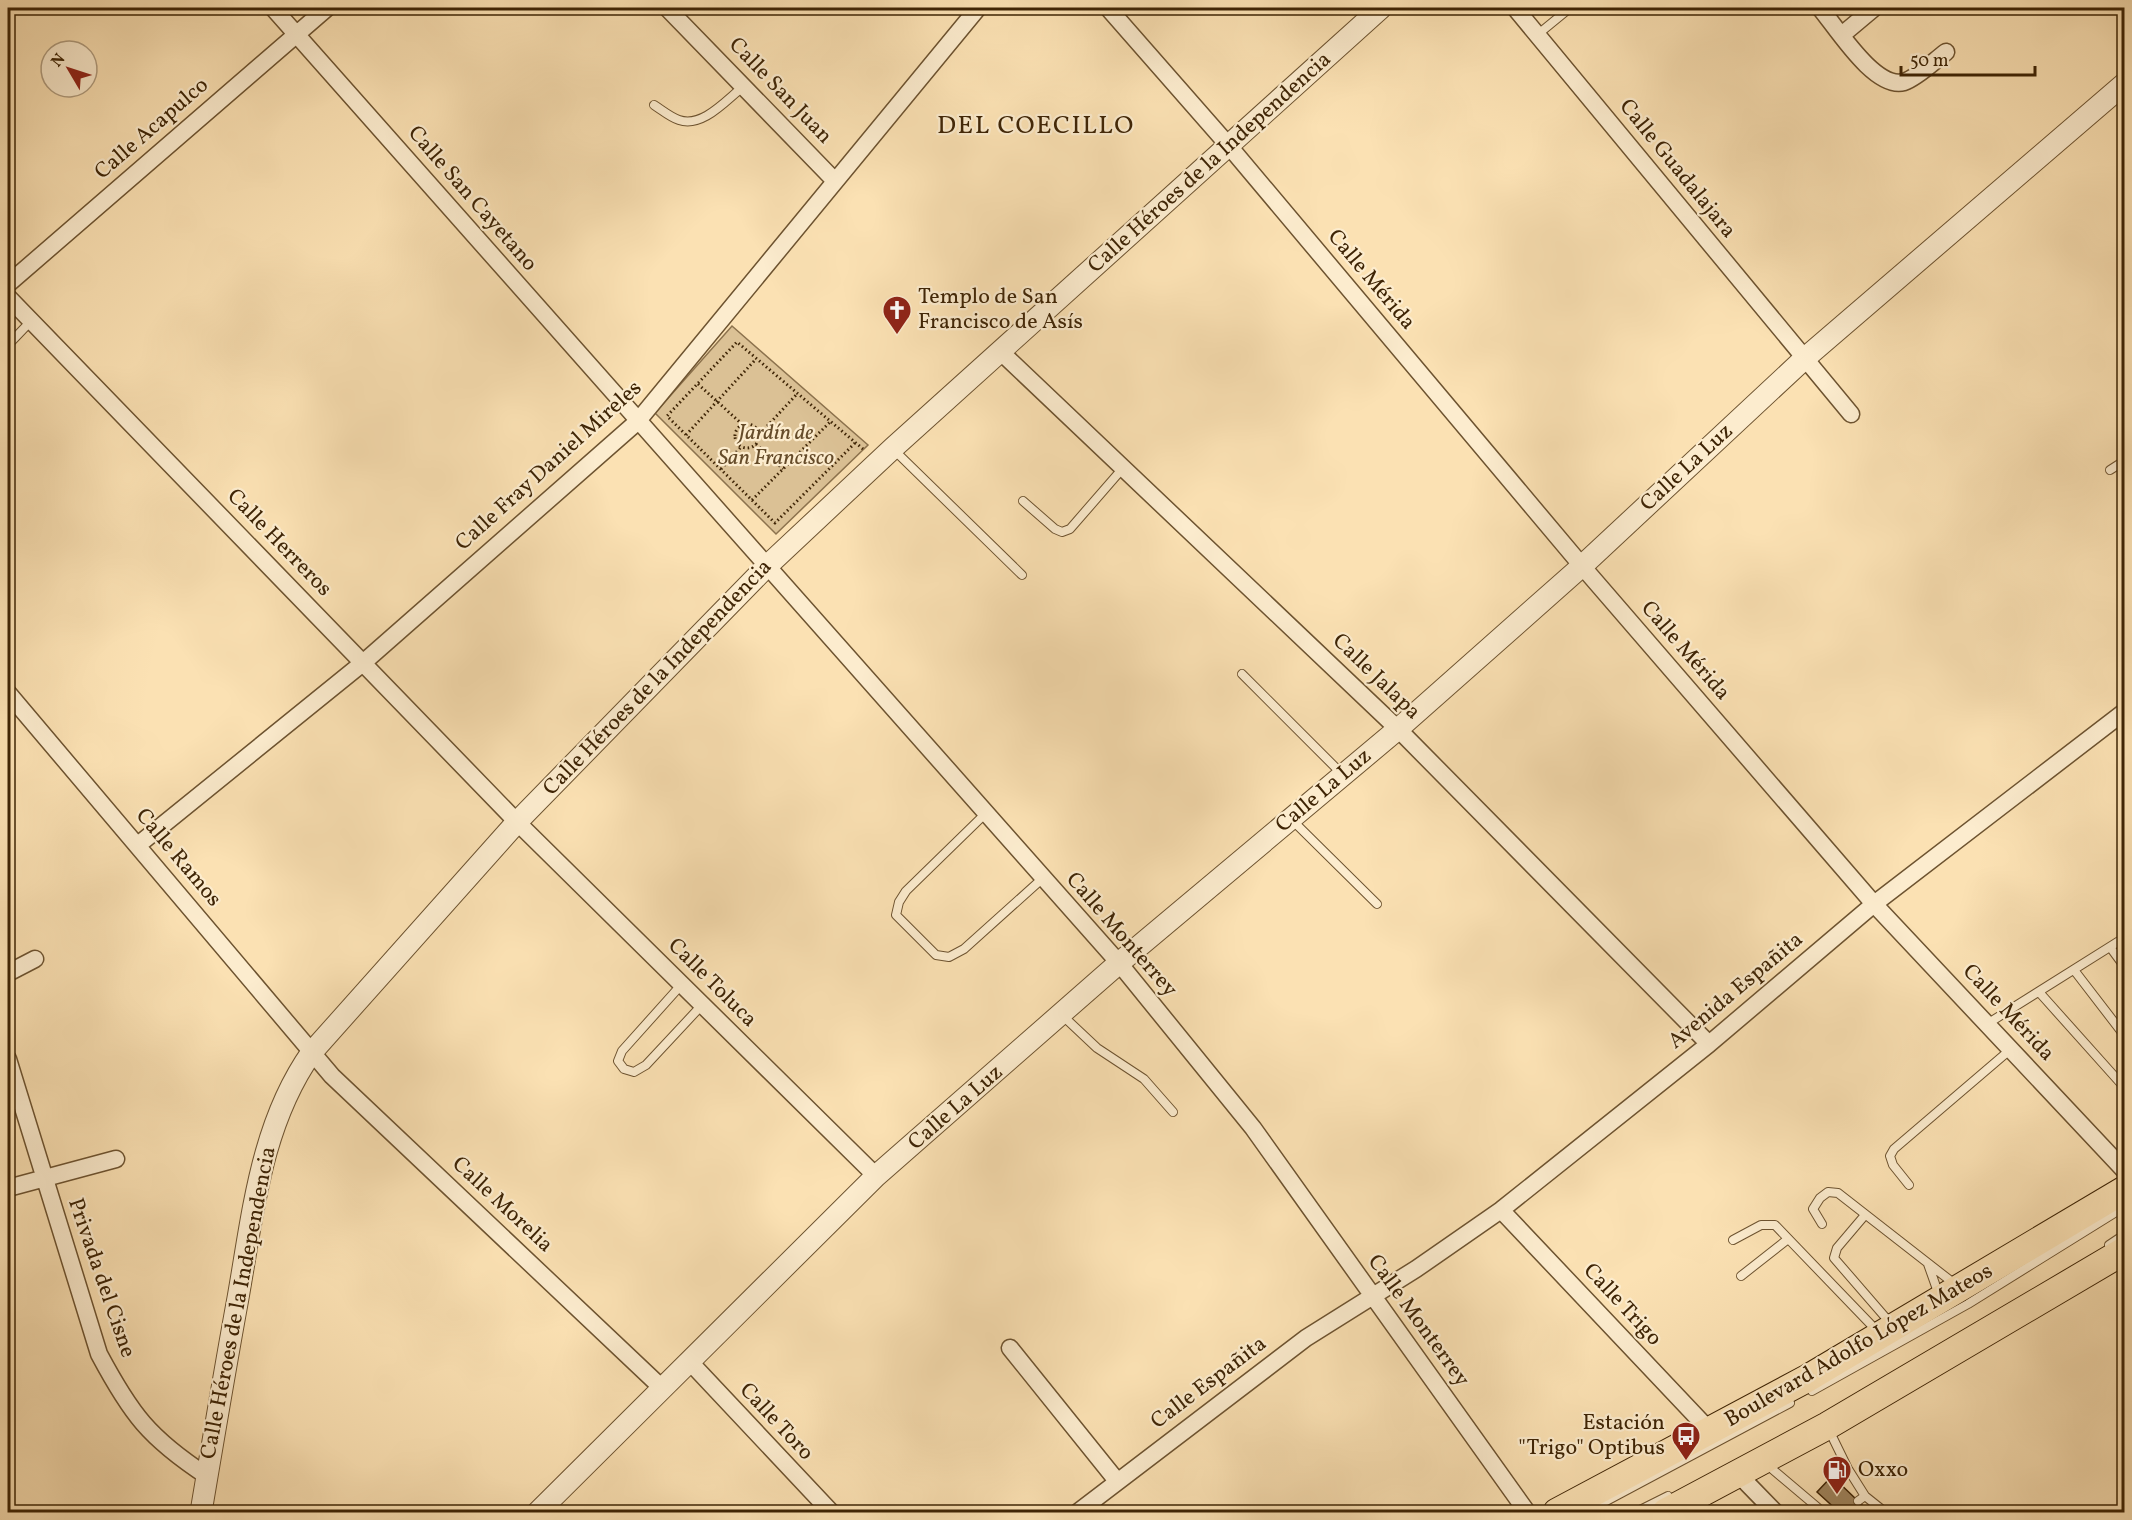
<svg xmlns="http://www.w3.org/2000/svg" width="2132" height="1520" viewBox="0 0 2132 1520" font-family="Vollkorn,serif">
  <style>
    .green { fill: #dbc195; stroke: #8c724d; stroke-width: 1.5 }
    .building { fill: #a0865f; stroke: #3e2405; stroke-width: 1.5 }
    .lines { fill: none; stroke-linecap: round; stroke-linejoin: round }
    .service-casing { stroke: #6d5330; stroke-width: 10 }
    .minor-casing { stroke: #6d5330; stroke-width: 19 }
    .tertiary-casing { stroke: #6d5330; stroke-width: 23 }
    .primary-casing { stroke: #3e2405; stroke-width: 29 }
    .path { stroke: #3e2405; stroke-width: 3; stroke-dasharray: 1.5 3; stroke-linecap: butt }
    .service { stroke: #fcecce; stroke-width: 8 }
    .minor { stroke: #fcecce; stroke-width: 16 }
    .tertiary { stroke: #fcecce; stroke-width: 21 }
    .primary { stroke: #fbe1b3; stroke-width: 27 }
    .labels { text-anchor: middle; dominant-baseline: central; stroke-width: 4.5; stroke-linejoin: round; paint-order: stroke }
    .street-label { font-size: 22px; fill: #3e2405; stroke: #fcecce }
    .poi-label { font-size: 22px; fill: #3e2405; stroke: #fcecce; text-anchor: start }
    .park-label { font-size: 22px; font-style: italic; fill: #654b29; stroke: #fcecce }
    .quarter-label { font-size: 26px; letter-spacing: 1.5px; fill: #3e2405; stroke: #fcecce }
  </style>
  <rect width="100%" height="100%" fill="#fbe1b3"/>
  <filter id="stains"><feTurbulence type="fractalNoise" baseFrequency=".00333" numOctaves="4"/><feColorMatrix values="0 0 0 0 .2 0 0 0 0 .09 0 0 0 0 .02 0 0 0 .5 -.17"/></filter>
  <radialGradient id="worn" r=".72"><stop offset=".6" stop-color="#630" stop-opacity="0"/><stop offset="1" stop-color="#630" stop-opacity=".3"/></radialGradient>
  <path class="green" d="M 732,326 L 868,445 L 776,534 L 655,413 Z"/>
  <path class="building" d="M 1832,1476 L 1858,1501 L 1869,1512 L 1839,1512 L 1817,1492 Z"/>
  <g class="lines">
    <g class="service-casing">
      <path id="service" d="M 1537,35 L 1570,8
        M 654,105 C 662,110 670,117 679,120 C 703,128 726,100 744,86
        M 8,345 L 31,321
        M 893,449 L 1022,575
        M 2110,470 L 2124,461
        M 1023,501 L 1055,529 L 1062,532 L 1070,529 L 1123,468
        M 1242,674 L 1343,775
        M 986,813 L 906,891 L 899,902 L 896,915 L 936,955 L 949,957 L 964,949 L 1043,878
        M 1292,820 L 1377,904
        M 2110,947 L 2124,966
        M 2074,970 L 2124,1035
        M 682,984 L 622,1051 L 618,1061 L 624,1069 L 634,1072 L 646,1065 L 702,1005
        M 2039,992 L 2124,1087
        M 1062,1015 L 1097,1048 L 1144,1079 L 1173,1112
        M 1987,1024 L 2124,938
        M 1909,1185 L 1893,1165 L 1890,1156 L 1894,1149 L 2011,1049
        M 1865,1215 L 1837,1248 L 1834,1258 L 1892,1325
        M 1822,1224 L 1813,1209 L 1820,1198 L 1828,1192 L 1838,1193 L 1956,1285
        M 1733,1240 L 1761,1225 L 1775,1225 L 1879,1333
        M 2109,1245 L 2124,1235
        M 1928,1264 L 1939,1295
        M 1741,1276 L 1788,1239
        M 1812,1391 L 1968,1304 L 2124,1207
        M 1828,1428 L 1848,1469 L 1865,1496 L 1858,1501
        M 1765,1463 L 1823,1512
        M 1865,1496 L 1885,1512
        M 1595,1507 L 1790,1403
        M 1636,1512 L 1668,1496"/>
    </g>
    <g class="minor-casing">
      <path id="minor" d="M 273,8 L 1119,963 L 1253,1128 L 1527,1512
        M 667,8 L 835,181
        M 1108,8 L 1229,146 L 1582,566 L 1874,904 L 2124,1170
        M 1515,8 L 1851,414
        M 1820,8 C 1837,28 1875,90 1904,82 C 1918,77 1934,61 1946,52
        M 1843,34 L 1874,8
        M 8,284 L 327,8
        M 8,297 L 517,822 L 876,1176
        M 1002,353 L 1398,729 L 1709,1044
        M 8,693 L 332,1076 L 663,1389
        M 138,845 L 364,662 L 637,422 L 978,8
        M 8,973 L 35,959
        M 8,1059 L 99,1354 C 131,1414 149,1438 207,1476
        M 8,1188 L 116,1159
        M 1501,1210 L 1710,1431
        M 1010,1348 L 1117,1481
        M 690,1362 L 831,1512
        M 1738,1474 L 1775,1512
        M 1078,1512 L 1306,1338 L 1416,1269 L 1501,1210 L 1709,1044 L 1874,904 L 2124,712"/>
    </g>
    <g class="tertiary-casing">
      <path id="tertiary" d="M 201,1512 C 213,1441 225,1369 238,1298 C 253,1213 261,1124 312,1052 L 517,822 L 766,567 L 893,448 L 1381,8
        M 538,1512 L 876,1176 L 1119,963 L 1398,729 L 1582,566 L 1804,359 L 2124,84"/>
    </g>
    <g class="primary-casing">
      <path id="primary" d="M 1557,1512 L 1808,1378 L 2124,1190
        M 1666,1512 L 1827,1426 L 2124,1251"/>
    </g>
    <path class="path" d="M 698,384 L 743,425
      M735 436a12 12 0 1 1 24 0a12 12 0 1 1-24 0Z
      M 686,435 L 756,359
      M 758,436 L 797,394
      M 855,443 L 775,523 L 667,416 L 737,342 L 863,449
      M 756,444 L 783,469
      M 721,469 L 741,447
      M 752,500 L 830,422"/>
    <use href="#service" class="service"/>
    <use href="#minor" class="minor"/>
    <use href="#tertiary" class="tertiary"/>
    <use href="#primary" class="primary"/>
  </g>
  <defs>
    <g id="church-pin" transform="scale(1.5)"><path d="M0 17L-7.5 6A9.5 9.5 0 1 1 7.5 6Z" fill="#8f2418" stroke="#fcecce"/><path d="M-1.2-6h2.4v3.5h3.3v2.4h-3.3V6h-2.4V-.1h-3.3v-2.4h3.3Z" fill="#fff"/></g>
    <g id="bus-pin" transform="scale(1.5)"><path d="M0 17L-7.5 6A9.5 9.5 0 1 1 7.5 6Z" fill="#8f2418" stroke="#fcecce"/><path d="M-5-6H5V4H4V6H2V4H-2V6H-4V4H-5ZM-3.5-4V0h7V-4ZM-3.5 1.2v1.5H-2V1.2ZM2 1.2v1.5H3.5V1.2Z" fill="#fff"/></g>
    <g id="fuel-pin" transform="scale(1.5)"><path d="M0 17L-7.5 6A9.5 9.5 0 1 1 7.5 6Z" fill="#8f2418" stroke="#fcecce"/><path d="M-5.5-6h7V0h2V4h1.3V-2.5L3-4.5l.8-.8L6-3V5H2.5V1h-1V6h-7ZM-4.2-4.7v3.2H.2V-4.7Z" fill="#fff"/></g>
  </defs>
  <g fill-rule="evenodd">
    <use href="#church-pin" x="897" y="310"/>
    <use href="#bus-pin" x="1686" y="1436"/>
    <use href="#fuel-pin" x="1837" y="1470"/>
  </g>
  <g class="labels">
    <g class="street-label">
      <text transform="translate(780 91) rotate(46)">Calle San Juan</text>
      <text transform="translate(152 129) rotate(-41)">Calle Acapulco</text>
      <text transform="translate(1210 163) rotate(-42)">Calle Héroes de la Independencia</text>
      <text transform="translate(1677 169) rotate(51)">Calle Guadalajara</text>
      <text transform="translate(472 199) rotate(49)">Calle San Cayetano</text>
      <text transform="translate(1371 280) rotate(50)">Calle Mérida</text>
      <text transform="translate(549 466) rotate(-42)">Calle Fray Daniel Mireles</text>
      <text transform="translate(1687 468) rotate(-43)">Calle La Luz</text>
      <text transform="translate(279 543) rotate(46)">Calle Herreros</text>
      <text transform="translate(1685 651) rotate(49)">Calle Mérida</text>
      <text transform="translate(1376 677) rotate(44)">Calle Jalapa</text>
      <text transform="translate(658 678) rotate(-46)">Calle Héroes de la Independencia</text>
      <text transform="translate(1324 791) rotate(-40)">Calle La Luz</text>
      <text transform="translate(178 858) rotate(50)">Calle Ramos</text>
      <text transform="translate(1121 935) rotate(49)">Calle Monterrey</text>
      <text transform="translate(712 983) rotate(45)">Calle Toluca</text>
      <text transform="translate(1736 991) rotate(-40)">Avenida Españita</text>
      <text transform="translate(2008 1013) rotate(47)">Calle Mérida</text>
      <text transform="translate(956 1108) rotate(-41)">Calle La Luz</text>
      <text transform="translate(502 1205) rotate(43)">Calle Morelia</text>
      <text transform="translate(101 1278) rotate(71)">Privada del Cisne</text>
      <text transform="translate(239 1303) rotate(-79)">Calle Héroes de la Independencia</text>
      <text transform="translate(1622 1305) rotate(47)">Calle Trigo</text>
      <text transform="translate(1418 1321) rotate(54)">Calle Monterrey</text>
      <text transform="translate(1859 1346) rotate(-30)">Boulevard Adolfo López Mateos</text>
      <text transform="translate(1209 1383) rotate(-37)">Calle Españita</text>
      <text transform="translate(776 1422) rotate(47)">Calle Toro</text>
    </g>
    <g class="poi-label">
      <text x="918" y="297">Templo de San<tspan x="918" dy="25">Francisco de Asís</tspan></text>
      <text x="1665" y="1423" text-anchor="end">Estación<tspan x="1665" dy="25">"Trigo" Optibus</tspan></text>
      <text x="1858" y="1470">Oxxo</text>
    </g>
    <g class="park-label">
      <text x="776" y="433">Jardín de<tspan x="776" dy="25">San Francisco</tspan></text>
    </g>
    <g class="quarter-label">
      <text x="1036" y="126">DEL COECILLO</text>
    </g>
  </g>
  <rect width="2132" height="1520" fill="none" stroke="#fbe1b3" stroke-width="30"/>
  <rect x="9" y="9" width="2114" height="1502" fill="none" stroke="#3e2405" stroke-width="3"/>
  <rect x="15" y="15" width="2102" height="1490" fill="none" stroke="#3e2405" stroke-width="1.5"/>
  <g transform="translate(69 69) rotate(309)"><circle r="28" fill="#fcecce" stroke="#b09c7e" stroke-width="1.5"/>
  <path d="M0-4.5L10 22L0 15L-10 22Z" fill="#8f2418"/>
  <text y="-9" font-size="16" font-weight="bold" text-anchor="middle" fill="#3e2405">N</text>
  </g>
  <path d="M1901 66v9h134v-9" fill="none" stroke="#3e2405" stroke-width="3"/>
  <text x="1910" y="66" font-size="18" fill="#3e2405" stroke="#fcecce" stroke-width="4.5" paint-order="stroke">50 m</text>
  <rect width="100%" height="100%" filter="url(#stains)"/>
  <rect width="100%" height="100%" fill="url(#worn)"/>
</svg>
